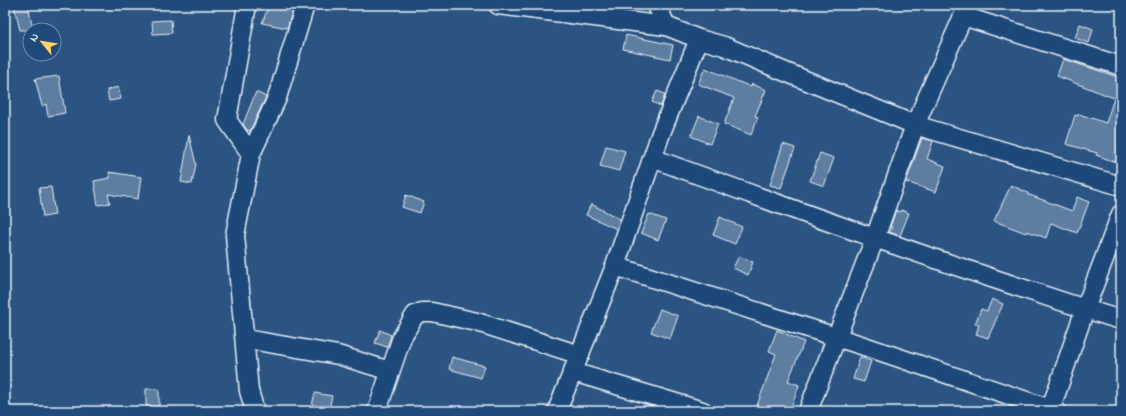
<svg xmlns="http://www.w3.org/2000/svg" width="1126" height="416" viewBox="0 0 1126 416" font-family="'Indie Flower',sans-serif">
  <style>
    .building { fill: #5d7da1; stroke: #e8f1f8 }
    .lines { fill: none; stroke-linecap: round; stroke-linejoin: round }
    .minor-casing { stroke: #e8f1f8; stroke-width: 21 }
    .minor { stroke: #1f4a7a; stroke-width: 18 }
  </style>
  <rect width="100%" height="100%" fill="#2b5482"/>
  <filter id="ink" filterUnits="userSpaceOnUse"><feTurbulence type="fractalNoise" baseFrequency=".025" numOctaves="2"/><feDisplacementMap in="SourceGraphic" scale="8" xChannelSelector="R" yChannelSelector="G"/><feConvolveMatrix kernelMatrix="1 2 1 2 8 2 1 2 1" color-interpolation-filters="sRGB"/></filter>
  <g filter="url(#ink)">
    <path class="building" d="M 14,5 L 28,5 L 33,30 L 20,30 Z
      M 269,5 L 286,5 L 294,7 L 287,28 L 262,23 Z
      M 171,20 L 172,33 L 153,34 L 152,21 Z
      M 1080,24 L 1093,29 L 1089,43 L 1075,38 Z
      M 626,35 L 673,45 L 670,59 L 623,49 Z
      M 1063,59 L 1121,78 L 1121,138 L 1118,147 L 1121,149 L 1121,164 L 1096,155 L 1097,153 L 1066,144 L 1075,115 L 1078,116 L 1079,114 L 1106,123 L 1114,98 L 1057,76 Z
      M 705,68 L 751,87 L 752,84 L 766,90 L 755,116 L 758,117 L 751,135 L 724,124 L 734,98 L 698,84 Z
      M 59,76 L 65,113 L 48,116 L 46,104 L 42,106 L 35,79 Z
      M 118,87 L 121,99 L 109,101 L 107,90 Z
      M 657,91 L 665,94 L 661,106 L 652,102 Z
      M 256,92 L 266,97 L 250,131 L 247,130 L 243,124 Z
      M 699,116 L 718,124 L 710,144 L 691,136 Z
      M 189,135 L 196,164 L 192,184 L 181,182 Z
      M 922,138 L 933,141 L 927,159 L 945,166 L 936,192 L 906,182 Z
      M 783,144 L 795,148 L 781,188 L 770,185 Z
      M 606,146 L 625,151 L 619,171 L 600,166 Z
      M 820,153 L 834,158 L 824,186 L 810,181 Z
      M 109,172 L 141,177 L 138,199 L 108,194 L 110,203 L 98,205 L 94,181 L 110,178 Z
      M 1011,185 L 1028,193 L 1027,194 L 1072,211 L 1077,197 L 1089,202 L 1077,233 L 1051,223 L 1046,238 L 1027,231 L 1026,233 L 994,221 Z
      M 51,187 L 55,215 L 43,217 L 39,188 Z
      M 406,195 L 424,202 L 420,213 L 402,207 Z
      M 591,204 L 620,219 L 617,229 L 586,215 Z
      M 896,210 L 900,212 L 901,210 L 909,213 L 900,236 L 889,232 L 892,227 L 890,227 Z
      M 649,214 L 666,220 L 658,240 L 641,233 Z
      M 720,217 L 742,227 L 735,244 L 713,235 Z
      M 739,256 L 753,262 L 748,275 L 733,268 Z
      M 992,299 L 1003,304 L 988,338 L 976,334 L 979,325 L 975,324 L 981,309 L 987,311 Z
      M 660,309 L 678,316 L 670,339 L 651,332 Z
      M 380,330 L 391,335 L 387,347 L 375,343 Z
      M 777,330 L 804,342 L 788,381 L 799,385 L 790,411 L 755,411 L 776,354 L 769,351 Z
      M 452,357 L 485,366 L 481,378 L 449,369 Z
      M 860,357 L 871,361 L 864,382 L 853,379 Z
      M 146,389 L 159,389 L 159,406 L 146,406 Z
      M 315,393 L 332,396 L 329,409 L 312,405 Z"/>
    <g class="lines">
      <g class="minor-casing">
        <path id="minor" d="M 247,5 L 227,120 L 251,154 L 235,235 L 249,391 L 255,411
          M 498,5 L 666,26
          M 963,16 L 1121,66
          M 699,39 L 724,46 L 783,71 L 915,125 L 1121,186
          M 251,154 L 277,98 L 305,5
          M 652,158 C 758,197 864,235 971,271 C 1021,288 1071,305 1121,320
          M 615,266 L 867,347 L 1056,411
          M 245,339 L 338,355 L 390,371
          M 573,372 L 703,411
          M 377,411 L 402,337 L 415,315 L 422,312 L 432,312 L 477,322 L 580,355
          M 557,411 L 615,266 L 661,133 L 699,39 L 666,26 L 657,5
          M 808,411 L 875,238 L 915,125 L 968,5
          M 1050,411 L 1085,309 L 1121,214"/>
      </g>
      <use href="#minor" class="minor"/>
    </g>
  </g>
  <rect width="1126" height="416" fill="none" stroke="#1f4a7a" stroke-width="20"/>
  <rect x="10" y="10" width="1106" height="396" fill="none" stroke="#e8f1f8" stroke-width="1.5" filter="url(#ink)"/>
  <g transform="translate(42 42) rotate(300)"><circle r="19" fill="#1f4a7a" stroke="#6f8dac"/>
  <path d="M0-3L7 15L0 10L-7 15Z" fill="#ffd166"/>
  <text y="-6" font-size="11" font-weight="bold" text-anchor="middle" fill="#e8f1f8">N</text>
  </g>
</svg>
